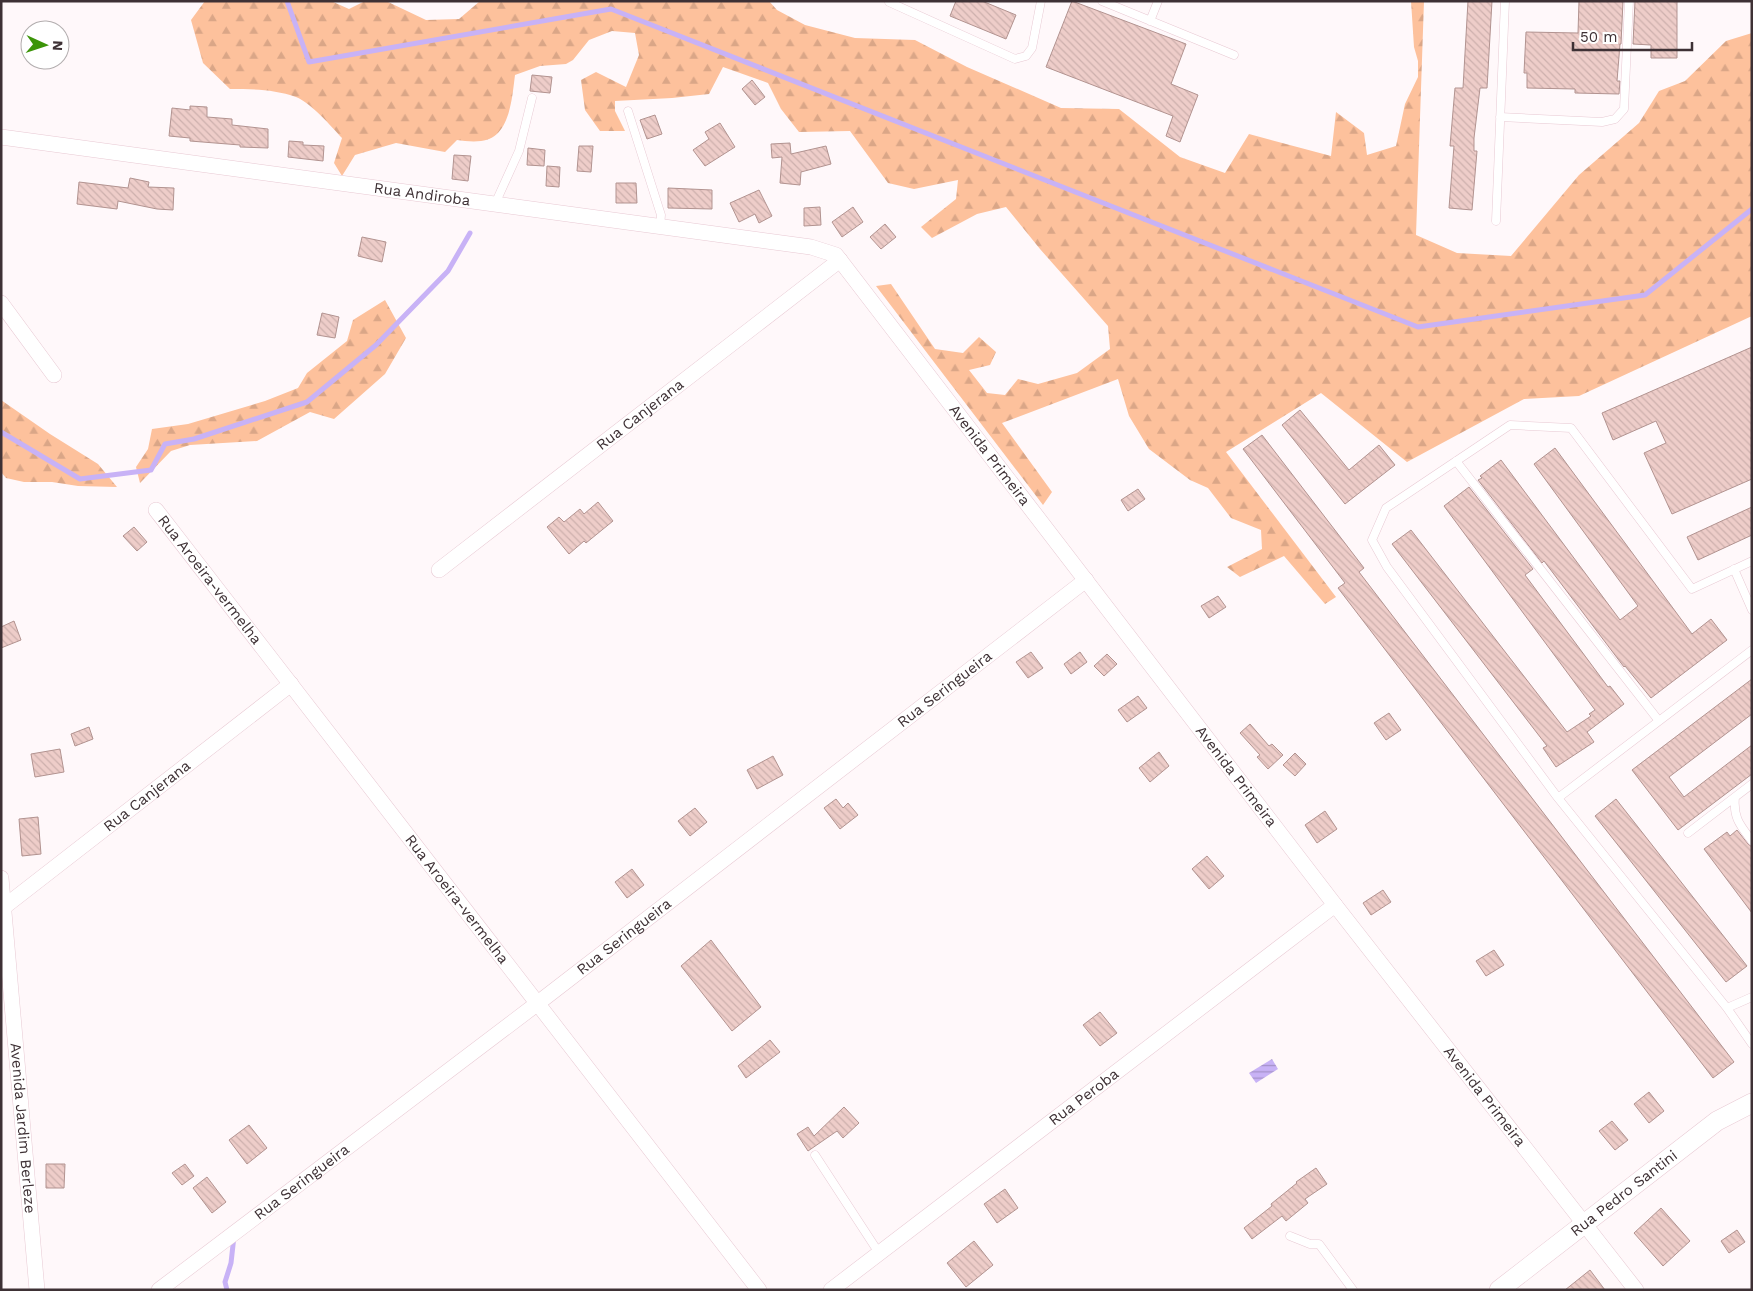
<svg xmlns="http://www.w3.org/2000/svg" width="1753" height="1291" viewBox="0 0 1753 1291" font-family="'Work Sans',sans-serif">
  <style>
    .forest { fill: url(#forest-firs) }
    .water { fill: url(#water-rules) }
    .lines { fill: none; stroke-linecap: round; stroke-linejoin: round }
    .stream { stroke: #c8b2f6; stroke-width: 5 }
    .building { fill: url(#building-back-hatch); stroke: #b29390 }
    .service-casing { stroke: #e8c9d3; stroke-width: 9 }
    .minor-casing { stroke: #e8c9d3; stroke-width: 16 }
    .tertiary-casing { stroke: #e8c9d3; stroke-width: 20 }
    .service { stroke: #fff; stroke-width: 8 }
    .minor { stroke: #fff; stroke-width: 15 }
    .tertiary { stroke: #fff; stroke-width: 19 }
    .labels { text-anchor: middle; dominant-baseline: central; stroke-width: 4; stroke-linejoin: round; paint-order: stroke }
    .street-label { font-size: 15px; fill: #3e3135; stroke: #fff }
  </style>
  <defs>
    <pattern id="forest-firs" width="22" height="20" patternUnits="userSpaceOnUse" patternTransform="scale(1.25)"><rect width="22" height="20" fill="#fdc19c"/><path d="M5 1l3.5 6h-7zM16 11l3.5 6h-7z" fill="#daa687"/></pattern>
    <pattern id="water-rules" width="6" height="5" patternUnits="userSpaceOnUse" patternTransform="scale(1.25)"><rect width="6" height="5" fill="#c8b2f6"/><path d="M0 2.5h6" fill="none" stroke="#a491c8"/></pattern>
    <pattern id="building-back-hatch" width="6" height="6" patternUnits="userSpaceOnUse" patternTransform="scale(1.25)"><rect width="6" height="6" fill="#eecdc9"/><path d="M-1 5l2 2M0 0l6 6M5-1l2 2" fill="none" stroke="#cdb0ad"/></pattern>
  </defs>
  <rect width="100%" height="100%" fill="#fff8fa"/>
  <path class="forest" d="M 205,1 L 331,1 L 349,9 L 365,1 L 386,1 L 426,20 L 459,19 L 480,1 L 769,1 L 777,10 L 805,25 L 855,38 L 915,40 L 967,67 L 1061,108 L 1119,109 L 1180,157 L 1225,173 L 1249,134 L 1331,156 L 1336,112 L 1364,133 L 1367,155 L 1396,146 L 1405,104 L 1418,77 L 1418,61 L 1414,47 L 1411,1 L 1424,1 L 1416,235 L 1457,253 L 1511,256 L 1579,175 L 1639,123 L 1659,91 L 1685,81 L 1726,41 L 1752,33 L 1752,316 L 1579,396 L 1524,399 L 1407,462 L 1321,393 L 1226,452 L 1336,597 L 1325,604 L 1284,556 L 1240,577 L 1227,567 L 1262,549 L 1261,530 L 1231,518 L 1208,488 L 1190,480 L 1149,449 L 1129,416 L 1118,379 L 1002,423 L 1052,492 L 1043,505 L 876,286 L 891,284 L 935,349 L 963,353 L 979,337 L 996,352 L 990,365 L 969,370 L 987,393 L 1005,395 L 1018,379 L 1038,384 L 1077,373 L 1110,349 L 1108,326 L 1040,249 L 1006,207 L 977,214 L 932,238 L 921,227 L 956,199 L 958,180 L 914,189 L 888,183 L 850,131 L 799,132 L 781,109 L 768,83 L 723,67 L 709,94 L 672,98 L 615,101 L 615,111 L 625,131 L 600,131 L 585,110 L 581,80 L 596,72 L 626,87 L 639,55 L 635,33 L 612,31 L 589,40 L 573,60 L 566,64 L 540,66 L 515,75 C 512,98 510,138 481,141 C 473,142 464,141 457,140 L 445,152 L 396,143 L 355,155 L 342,176 L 334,163 L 342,138 C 331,126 311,103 296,97 C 274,89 252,89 230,89 L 203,63 L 191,20 Z
    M 385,300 L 406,338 L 385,374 L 334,419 L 310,412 L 257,441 L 190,445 L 171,451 L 140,483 L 136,467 L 148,449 L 152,429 L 188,424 L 265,401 L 298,388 L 307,373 L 347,341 L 353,320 Z
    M 1,400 L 50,434 L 98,464 L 117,487 L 78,486 L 52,482 L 24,482 L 6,478 L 1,472 Z"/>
  <path class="water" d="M 1272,1059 L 1278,1069 L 1256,1083 L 1249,1073 Z"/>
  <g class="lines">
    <path class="stream" d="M 287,1 L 309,62 L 611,9 L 1418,327 L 1645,295 L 1752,209
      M 1,432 L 80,479 L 151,470 L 165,444 L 194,439 L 307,402 L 376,345 L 448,271 L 470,233
      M 227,1290 L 225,1282 L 231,1263 L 234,1236"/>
  </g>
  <path class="building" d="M 956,1 L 982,1 L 1016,15 L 1006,39 L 950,16 Z
    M 1072,1 L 1186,44 L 1171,84 L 1198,95 L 1180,142 L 1166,136 L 1173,116 L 1046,67 Z
    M 1468,1 L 1492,1 L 1487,88 L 1480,88 L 1474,138 L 1474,151 L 1477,151 L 1472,210 L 1449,208 L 1454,146 L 1450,146 L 1455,88 L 1463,88 Z
    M 1579,1 L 1623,1 L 1621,44 L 1620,44 L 1617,81 L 1620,81 L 1619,94 L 1575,93 L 1575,89 L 1527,88 L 1527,73 L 1524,73 L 1526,32 L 1578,33 Z
    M 1635,1 L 1677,1 L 1677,58 L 1651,58 L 1651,45 L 1633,44 Z
    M 532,75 L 552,77 L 550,93 L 530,91 Z
    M 752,80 L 765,97 L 755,105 L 742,89 Z
    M 190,106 L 207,107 L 207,117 L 232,119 L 232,125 L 268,129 L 268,148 L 240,147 L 240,145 L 190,141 L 190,138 L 169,136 L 172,108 L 190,110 Z
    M 655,115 L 662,134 L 647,139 L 640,120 Z
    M 720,123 L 735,147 L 705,166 L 693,150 L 709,139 L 705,132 Z
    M 289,141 L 303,142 L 303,145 L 324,146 L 323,161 L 288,157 Z
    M 790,143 L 791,154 L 826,146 L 831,164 L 801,172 L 800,185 L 780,183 L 782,157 L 772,158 L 771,144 Z
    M 579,146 L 593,146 L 591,172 L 577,171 Z
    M 528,148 L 545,150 L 544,166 L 527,165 Z
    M 454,155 L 471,156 L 468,181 L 452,179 Z
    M 547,166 L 560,167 L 559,187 L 546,186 Z
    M 130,178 L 149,182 L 148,187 L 174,188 L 173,210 L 157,209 L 118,201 L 117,209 L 77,204 L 79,182 L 128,188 Z
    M 616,183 L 636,183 L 637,203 L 616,203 Z
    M 668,188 L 712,190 L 712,209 L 668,208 Z
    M 759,190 L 772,216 L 759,223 L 755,214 L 739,222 L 730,203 Z
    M 820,207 L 821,225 L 804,226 L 804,208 Z
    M 853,207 L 863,222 L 842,237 L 832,222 Z
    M 885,224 L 896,237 L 881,249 L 870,237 Z
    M 362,237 L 386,242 L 382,262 L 358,256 Z
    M 322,313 L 339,317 L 335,338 L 317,335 Z
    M 1752,347 L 1752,479 L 1672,514 L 1644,453 L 1666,443 L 1656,421 L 1613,440 L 1602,413 Z
    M 1300,410 L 1349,470 L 1379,445 L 1395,465 L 1345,504 L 1282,425 Z
    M 1262,435 L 1364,568 L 1359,572 L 1734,1062 L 1713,1078 L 1338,588 L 1345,583 L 1243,449 Z
    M 1555,448 L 1692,634 L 1711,619 L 1727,640 L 1651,698 L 1625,666 L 1624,667 L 1544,561 L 1542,563 L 1478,480 L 1482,478 L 1480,476 L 1501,460 L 1620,620 L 1638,606 L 1534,464 Z
    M 1469,487 L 1533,569 L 1525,575 L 1608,687 L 1610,686 L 1624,704 L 1587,732 L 1594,742 L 1556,767 L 1543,748 L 1547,746 L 1392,544 L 1411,530 L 1567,732 L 1591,716 L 1589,714 L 1595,710 L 1444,506 Z
    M 1138,489 L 1145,499 L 1128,511 L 1121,500 Z
    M 598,502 L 613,521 L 586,543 L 584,541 L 569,554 L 547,527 L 559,517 L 564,522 L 580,509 L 584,514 Z
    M 1752,507 L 1752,535 L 1698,560 L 1687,537 Z
    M 134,527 L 147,542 L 137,551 L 123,536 Z
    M 1218,596 L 1226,607 L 1209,618 L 1201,606 Z
    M 14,621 L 21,640 L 1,648 L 1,627 Z
    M 1031,652 L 1043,668 L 1028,678 L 1016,662 Z
    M 1080,652 L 1087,662 L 1071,674 L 1064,664 Z
    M 1107,654 L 1117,664 L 1104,676 L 1094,666 Z
    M 1752,679 L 1752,714 L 1669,777 L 1684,797 L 1752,745 L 1752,774 L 1678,830 L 1632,770 Z
    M 1138,696 L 1147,708 L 1127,722 L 1118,710 Z
    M 1389,713 L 1401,730 L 1386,740 L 1374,723 Z
    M 1250,724 L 1269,746 L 1272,744 L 1283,755 L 1268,769 L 1257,757 L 1260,755 L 1240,733 Z
    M 89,727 L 93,739 L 75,746 L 71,734 Z
    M 60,749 L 64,772 L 35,777 L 31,754 Z
    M 1159,752 L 1169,766 L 1150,782 L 1139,768 Z
    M 1295,753 L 1306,764 L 1295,776 L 1283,765 Z
    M 773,756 L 783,775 L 757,789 L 747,770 Z
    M 836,799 L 843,808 L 848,803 L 858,815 L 840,829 L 824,808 Z
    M 1616,799 L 1747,966 L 1726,982 L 1595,816 Z
    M 695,808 L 707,822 L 690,836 L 678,821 Z
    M 1325,811 L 1337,829 L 1317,843 L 1305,825 Z
    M 38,817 L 41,854 L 22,856 L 19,819 Z
    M 1737,830 L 1748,844 L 1752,847 L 1752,913 L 1704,849 L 1727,832 L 1730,836 Z
    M 1207,856 L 1224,876 L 1209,889 L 1192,869 Z
    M 632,869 L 644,885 L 627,898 L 615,882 Z
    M 1383,890 L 1391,902 L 1371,915 L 1363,903 Z
    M 711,940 L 761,1007 L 732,1031 L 681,966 Z
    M 1494,950 L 1504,965 L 1486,976 L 1476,961 Z
    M 1100,1012 L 1117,1033 L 1100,1046 L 1083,1025 Z
    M 770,1040 L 780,1052 L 746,1078 L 738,1066 Z
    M 1649,1092 L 1664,1111 L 1649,1123 L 1634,1104 Z
    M 844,1107 L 859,1123 L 843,1138 L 837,1131 L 808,1151 L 797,1134 L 808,1127 L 814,1136 Z
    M 1612,1121 L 1628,1140 L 1615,1150 L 1599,1131 Z
    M 249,1125 L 267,1148 L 247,1164 L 229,1140 Z
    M 46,1164 L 65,1164 L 64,1188 L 46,1188 Z
    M 185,1164 L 194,1176 L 182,1185 L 172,1173 Z
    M 1316,1168 L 1327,1184 L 1305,1199 L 1308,1203 L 1286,1221 L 1282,1216 L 1252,1239 L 1244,1228 L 1272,1206 L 1271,1204 L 1297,1183 L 1296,1182 Z
    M 207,1177 L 226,1202 L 212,1213 L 193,1188 Z
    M 1005,1189 L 1018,1208 L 997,1223 L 984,1204 Z
    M 1661,1208 L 1690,1241 L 1663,1266 L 1634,1233 Z
    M 1737,1230 L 1745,1242 L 1729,1253 L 1721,1241 Z
    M 974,1241 L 993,1265 L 966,1287 L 947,1263 Z
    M 1590,1270 L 1605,1290 L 1565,1290 Z"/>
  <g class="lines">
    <g class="service-casing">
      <path id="service" d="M 1102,1 L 1234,55
        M 889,2 L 1015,59 L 1026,56 L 1032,48 L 1041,1
        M 1150,21 L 1158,1
        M 628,111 L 661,215 L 660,227
        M 1500,117 L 1602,122 L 1615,119 L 1624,109 L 1629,1
        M 495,204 L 519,151 L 532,98
        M 1496,221 L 1505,1
        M 1456,461 L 1659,721
        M 1752,561 L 1692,589 L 1571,428 L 1510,425 L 1386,508 L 1372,540 L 1387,567 L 1558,798 L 1727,1008 L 1752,1044
        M 1734,569 L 1752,610
        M 1735,797 C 1733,818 1740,825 1752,841
        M 1558,798 L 1752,650
        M 1688,833 L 1752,784
        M 1727,1008 L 1752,997
        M 815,1155 L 879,1253
        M 1290,1236 L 1310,1244 L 1319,1244 L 1353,1290"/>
    </g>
    <g class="minor-casing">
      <g id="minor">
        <path id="s1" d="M 1,137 L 811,247 L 836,255 L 1335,905 L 1636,1290"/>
        <path d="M 1,303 L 54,375"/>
        <path id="s2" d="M 156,510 L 759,1290"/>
        <path id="s3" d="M 439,570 L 840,260"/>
        <path id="s4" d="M 1,878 L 37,1290"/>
        <path id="s5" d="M 4,907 L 291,684"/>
        <path id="s6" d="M 159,1290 L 538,1003 L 1086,580"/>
        <path id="s7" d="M 831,1290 L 1335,905"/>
      </g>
    </g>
    <g class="tertiary-casing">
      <g id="tertiary">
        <path id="s8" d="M 1499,1290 L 1717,1121 L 1752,1103"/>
      </g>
    </g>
    <use href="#service" class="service"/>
    <use href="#minor" class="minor"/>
    <use href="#tertiary" class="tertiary"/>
  </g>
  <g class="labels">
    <g class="street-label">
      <text stroke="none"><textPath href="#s1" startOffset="425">Rua Andiroba</textPath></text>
      <text stroke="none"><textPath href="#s3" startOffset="254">Rua Canjerana</textPath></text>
      <text stroke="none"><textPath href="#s1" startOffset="1096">Avenida Primeira</textPath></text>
      <text stroke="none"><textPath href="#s2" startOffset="88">Rua Aroeira-vermelha</textPath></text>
      <text stroke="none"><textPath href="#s6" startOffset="989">Rua Seringueira</textPath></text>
      <text stroke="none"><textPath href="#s1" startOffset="1501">Avenida Primeira</textPath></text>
      <text stroke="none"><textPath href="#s5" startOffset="181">Rua Canjerana</textPath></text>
      <text stroke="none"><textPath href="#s2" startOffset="492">Rua Aroeira-vermelha</textPath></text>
      <text stroke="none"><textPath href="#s6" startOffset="584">Rua Seringueira</textPath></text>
      <text stroke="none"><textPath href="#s1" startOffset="1906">Avenida Primeira</textPath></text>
      <text stroke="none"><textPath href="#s7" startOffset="318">Rua Peroba</textPath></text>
      <text stroke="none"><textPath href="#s4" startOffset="251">Avenida Jardim Berleze</textPath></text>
      <text stroke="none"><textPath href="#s6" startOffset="179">Rua Seringueira</textPath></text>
      <text stroke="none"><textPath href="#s8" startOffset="158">Rua Pedro Santini</textPath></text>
    </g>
  </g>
  <rect width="1753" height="1291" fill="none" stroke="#3e3135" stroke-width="5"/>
  <g transform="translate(45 45) rotate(93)"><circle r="24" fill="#ffffff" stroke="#b2adae"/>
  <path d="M0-4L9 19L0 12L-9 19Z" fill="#3c9409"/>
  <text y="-8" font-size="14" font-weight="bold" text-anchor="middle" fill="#3e3135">N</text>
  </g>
  <path d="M1573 42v8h119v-8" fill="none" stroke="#3e3135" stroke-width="2.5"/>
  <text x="1580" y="42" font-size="15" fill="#3e3135" stroke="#ffffff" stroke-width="4" paint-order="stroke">50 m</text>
</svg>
